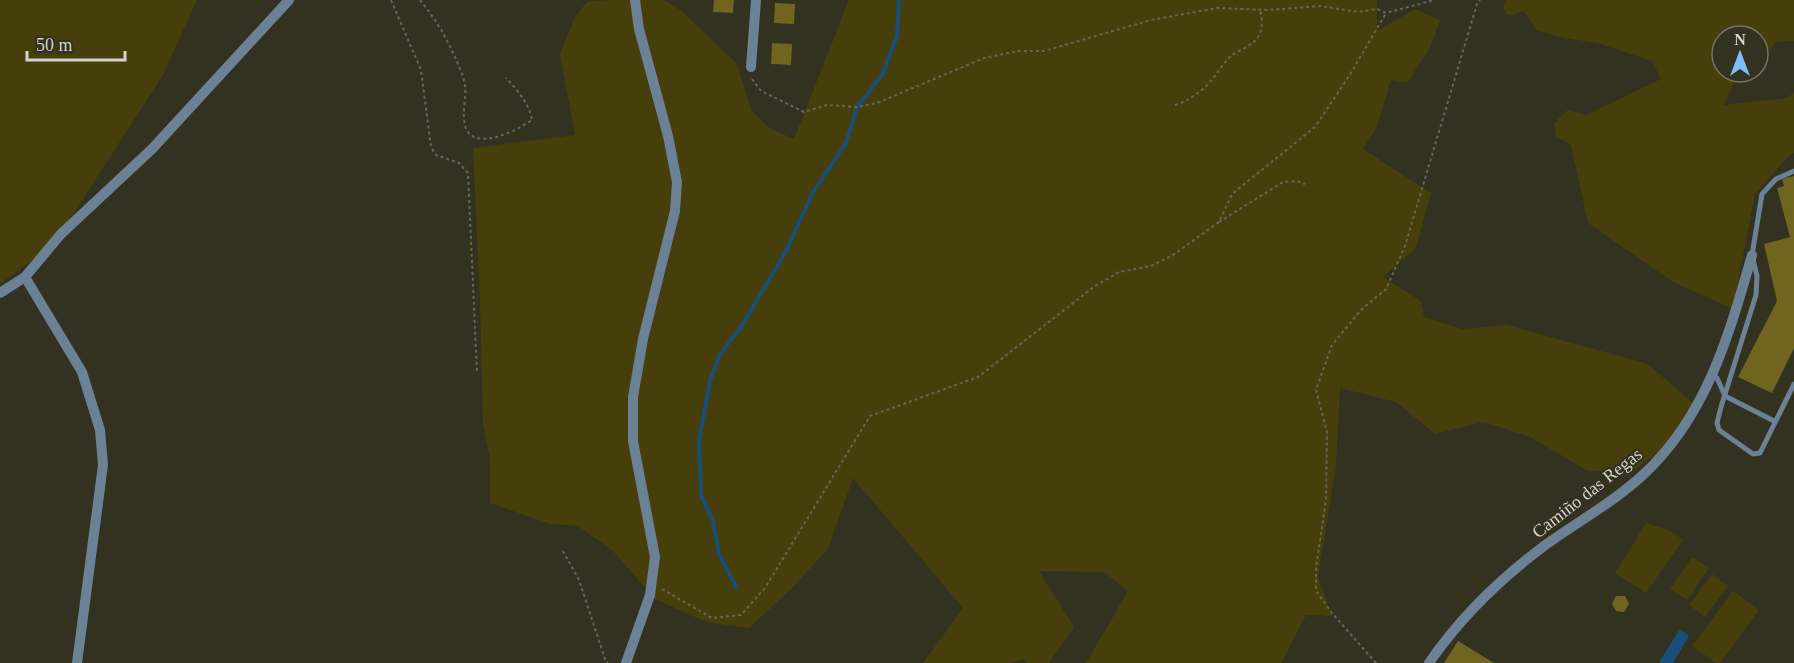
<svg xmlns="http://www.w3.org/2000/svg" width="1794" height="663" viewBox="0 0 1794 663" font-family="'Times New Roman',serif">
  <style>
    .green { fill: #463f0c }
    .water { fill: #194e78 }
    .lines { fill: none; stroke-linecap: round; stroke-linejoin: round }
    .stream { stroke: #194e78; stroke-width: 4 }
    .building { fill: #6f651f }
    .path { stroke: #676556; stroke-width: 2; stroke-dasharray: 3 3; stroke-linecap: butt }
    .service { stroke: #6b8196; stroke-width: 5 }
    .minor { stroke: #6b8196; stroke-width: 10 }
    .labels { text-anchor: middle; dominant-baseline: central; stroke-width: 4.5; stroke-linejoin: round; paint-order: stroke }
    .street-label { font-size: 18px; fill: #d5d3c9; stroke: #333120 }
  </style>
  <rect width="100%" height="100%" fill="#333120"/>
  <path class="green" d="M 0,0 L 197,0 L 163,75 L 54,244 L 0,284 Z
    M 608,0 L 664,0 L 682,11 L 737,64 L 751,110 L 769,128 L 794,139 L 849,0 L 1377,0 L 1377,31 L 1415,9 L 1440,20 L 1430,48 L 1407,83 L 1391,80 L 1377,127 L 1363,149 L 1431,193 L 1416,248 L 1383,277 L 1421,301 L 1424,317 L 1462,329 L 1507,325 L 1648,364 L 1695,405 L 1665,447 L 1633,471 L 1588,471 L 1528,436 L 1483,422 L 1435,434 L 1396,402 L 1340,388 L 1336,466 L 1318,577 L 1332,616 L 1306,615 L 1281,663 L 1086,663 L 1128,591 L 1104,572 L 1039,571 L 1074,627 L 1049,663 L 1027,663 L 1024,659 L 1010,663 L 923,663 L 963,608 L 853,478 L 828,549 L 790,590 L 749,628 L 706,622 L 655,599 L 613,551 L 578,526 L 550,524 L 490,503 L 490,459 L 483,424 L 480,300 L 473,148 L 575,135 L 560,54 L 575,17 L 587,2 Z
    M 1506,0 L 1794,0 L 1794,41 L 1776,42 L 1761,61 L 1758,61 L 1758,36 L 1722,36 L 1722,72 L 1739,72 L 1724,105 L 1786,98 L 1794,93 L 1794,153 L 1788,157 L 1755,194 L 1733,309 L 1673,282 L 1588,223 L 1571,145 L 1556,136 L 1554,123 L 1568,110 L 1586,115 L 1661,79 L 1652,61 L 1597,43 L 1564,38 L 1536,30 L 1524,11 L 1513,15 L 1507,15 L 1503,6 Z
    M 1646,523 L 1671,531 L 1683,540 L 1646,593 L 1615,573 Z
    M 1692,557 L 1709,568 L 1687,600 L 1670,589 Z
    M 1712,574 L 1728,586 L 1705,617 L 1689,605 Z
    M 1733,591 L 1759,610 L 1720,663 L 1716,663 L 1692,646 Z"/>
  <path class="water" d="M 1680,629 L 1689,636 L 1673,663 L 1660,663 L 1659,662 Z"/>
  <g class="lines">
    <path class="stream" d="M 736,587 L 719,554 L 713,521 L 701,495 L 699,440 L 710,381 L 720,354 L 741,327 L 785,253 L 813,192 L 846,143 L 857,107 L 882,75 L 897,36 L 899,0"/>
  </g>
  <path class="building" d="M 714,0 L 734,0 L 733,13 L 713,12 Z
    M 775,3 L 795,4 L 794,24 L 774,23 Z
    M 772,43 L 792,44 L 791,65 L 771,64 Z
    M 1794,176 L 1794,348 L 1772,393 L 1738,377 L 1777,301 L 1764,244 L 1790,237 L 1777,188 L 1784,186 L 1782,179 Z
    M 1616,596 L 1625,596 L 1629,604 L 1624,612 L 1616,611 L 1612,604 Z
    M 1458,641 L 1494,663 L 1444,663 Z"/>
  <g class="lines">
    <path class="path" d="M 391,0 L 421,70 L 431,147 L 436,155 L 459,163 L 468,173 L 477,373
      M 420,0 C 439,23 453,49 463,77 C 468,90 463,105 464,119 C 466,156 515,132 532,120 C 529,103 517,90 506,78
      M 752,79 L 761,91 L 804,112 L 827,105 L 857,107 L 877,103 L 984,58 L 1018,51 L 1044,51 L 1151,20 L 1217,8 L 1268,10 L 1320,6 L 1358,12 L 1377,9 L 1386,13 L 1434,0
      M 1175,105 C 1188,101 1201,92 1210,82 C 1218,73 1223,63 1231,56 C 1240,49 1256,45 1260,33 C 1263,25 1262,17 1260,10
      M 1219,222 L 1283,182 L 1297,181 L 1305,184
      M 563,551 L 579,580 L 606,662 L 608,663
      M 662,589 L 712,618 L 741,615 L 765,588 L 870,416 L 978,377 L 1095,286 L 1119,272 L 1151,266 L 1173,255 L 1219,222 L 1232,194 L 1315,127 L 1351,73 L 1386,13
      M 1376,663 L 1332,613 L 1316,591 L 1316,567 L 1326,500 L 1327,432 L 1316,390 L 1332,345 L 1361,310 L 1386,289 L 1405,246 L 1477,4 L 1480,0"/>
    <path class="service" d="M 1794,171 L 1776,179 L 1762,194 L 1752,255 L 1757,276 L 1756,295 L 1721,407 L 1717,423 L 1719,430 L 1753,454 L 1760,453 L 1794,384
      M 1713,375 L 1717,378 L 1725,396 L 1774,421"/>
    <path class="minor" d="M 751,67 L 756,0
      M 25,277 L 82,372 L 100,430 L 103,465 L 77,663
      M 0,293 L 25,277 L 61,234 L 152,149 L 289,0
      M 626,663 L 650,595 L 655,557 L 633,441 L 633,397 L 643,339 L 675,211 L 677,182 L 668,136 L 639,29 L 635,0
      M 1429,663 C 1460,618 1500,579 1544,546 C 1577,522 1614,502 1644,474 C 1707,415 1729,335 1752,255"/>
  </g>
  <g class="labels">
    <g class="street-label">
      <text transform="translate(1587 493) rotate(-38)">Camiño das Regas</text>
    </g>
  </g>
  <g transform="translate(1740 54)"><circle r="28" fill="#333120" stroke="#747264" stroke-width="1.5"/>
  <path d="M0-4.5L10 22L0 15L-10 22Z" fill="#7cbef9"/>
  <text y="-9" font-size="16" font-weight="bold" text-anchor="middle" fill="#d5d3c9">N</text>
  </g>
  <path d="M27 51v9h98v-9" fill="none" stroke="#d5d3c9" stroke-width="3"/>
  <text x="36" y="51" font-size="18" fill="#d5d3c9" stroke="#333120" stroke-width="4.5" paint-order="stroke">50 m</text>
</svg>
